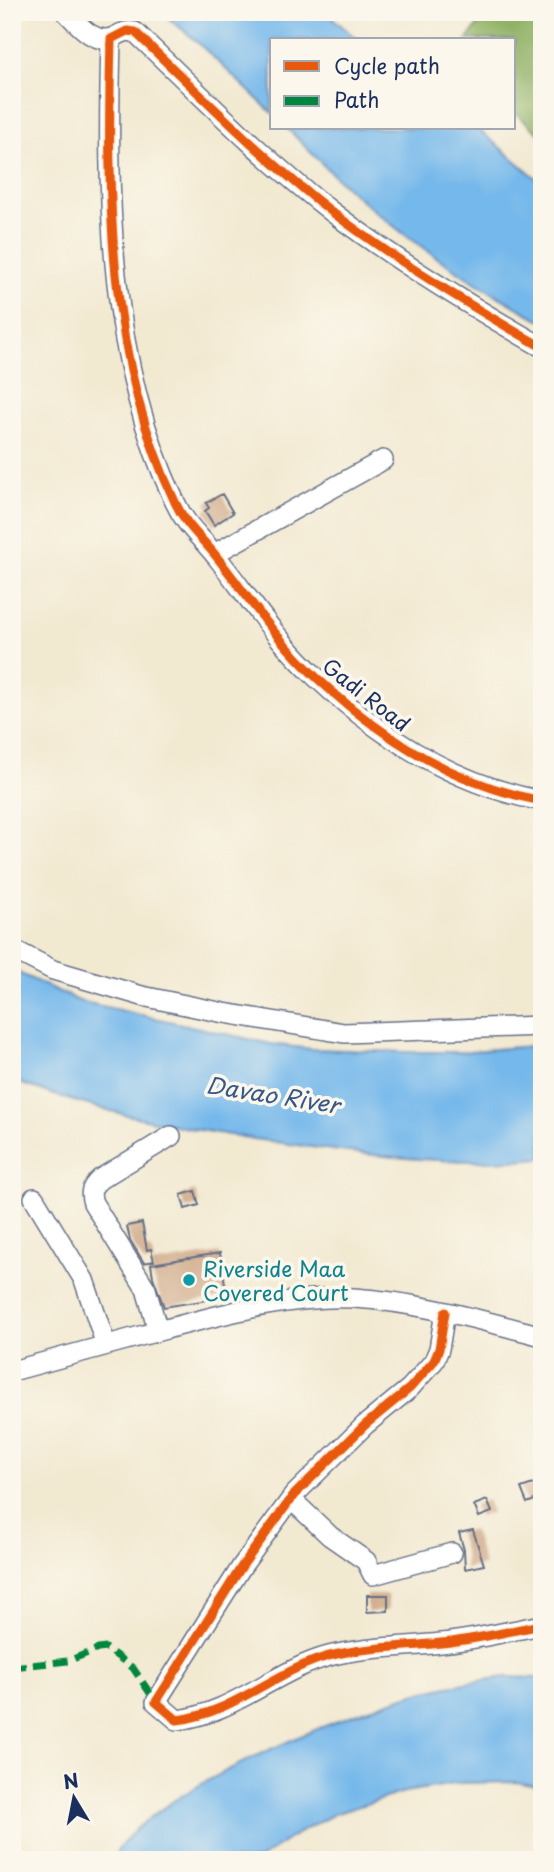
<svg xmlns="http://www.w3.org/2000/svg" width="554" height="1872" viewBox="0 0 554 1872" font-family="'Playpen Sans',sans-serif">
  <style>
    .forest { fill: #91b266; stroke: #567062; stroke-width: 2 }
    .water { fill: #75b8eb; stroke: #4874a4; stroke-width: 2 }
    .building { fill: #cfa887 }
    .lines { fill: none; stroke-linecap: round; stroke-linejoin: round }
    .minor-casing { stroke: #667086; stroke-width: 22 }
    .minor { stroke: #fff; stroke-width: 19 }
    .quiet { stroke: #00873e; stroke-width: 7; stroke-dasharray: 14 7; stroke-linecap: butt }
    .cycleway-casing { stroke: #fbf7ec; stroke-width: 13 }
    .cycleway { stroke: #e8590c; stroke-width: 9 }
    .culture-dot { fill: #0f9aa8; stroke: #fbf7ec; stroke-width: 2.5 }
    .labels { text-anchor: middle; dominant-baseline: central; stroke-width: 7; stroke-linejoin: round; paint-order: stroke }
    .street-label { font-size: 21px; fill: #1b2f5e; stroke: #fbf7ec }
    .culture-label { font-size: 21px; fill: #0d838f; stroke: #fbf7ec; text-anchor: start }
    .water-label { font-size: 23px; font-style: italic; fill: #365888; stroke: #fbf7ec }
  </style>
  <rect width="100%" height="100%" fill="#fbf7ec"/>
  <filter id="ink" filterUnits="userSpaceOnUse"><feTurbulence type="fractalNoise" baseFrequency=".0143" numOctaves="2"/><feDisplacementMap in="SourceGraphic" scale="14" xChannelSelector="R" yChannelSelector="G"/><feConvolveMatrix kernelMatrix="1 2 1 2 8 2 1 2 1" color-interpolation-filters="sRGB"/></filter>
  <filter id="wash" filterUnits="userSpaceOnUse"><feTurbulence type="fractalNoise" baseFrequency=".00686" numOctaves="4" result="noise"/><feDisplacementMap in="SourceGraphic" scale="28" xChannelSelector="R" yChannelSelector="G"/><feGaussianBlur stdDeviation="1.57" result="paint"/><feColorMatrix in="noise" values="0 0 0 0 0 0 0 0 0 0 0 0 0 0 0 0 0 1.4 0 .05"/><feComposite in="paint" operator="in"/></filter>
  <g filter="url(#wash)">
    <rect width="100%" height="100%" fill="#f2e9d1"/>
    <path class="forest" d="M 487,12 L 542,12 L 542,136 L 514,112 L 514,40 L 467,40 Z"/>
    <path class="water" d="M 161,12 L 326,12 L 358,40 L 272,40 L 272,113 L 194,39 Z
      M 287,128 L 477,128 L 542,183 L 542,321 C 475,285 409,242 352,192 C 329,172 308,149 287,128 Z
      M 12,970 L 79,1001 L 271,1044 L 311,1049 L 406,1052 L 461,1052 L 542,1045 L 542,1158 C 459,1166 379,1157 297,1145 C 201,1132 103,1115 12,1080 Z
      M 505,1677 L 542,1678 L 542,1787 L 516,1782 L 460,1783 L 404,1792 L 334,1814 L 291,1837 L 258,1860 L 113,1860 C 139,1794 353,1711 421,1692 C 449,1685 477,1681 505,1677 Z"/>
    <g id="blocks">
      <path class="building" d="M 222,494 L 233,513 L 214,525 L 205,511 L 209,508 L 206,503 Z
        M 195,1191 L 199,1205 L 185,1209 L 181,1195 Z
        M 142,1223 L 147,1250 L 151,1249 L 154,1261 L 144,1263 L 130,1240 L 127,1226 Z
        M 220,1253 L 227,1297 L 164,1307 L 153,1277 L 151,1264 Z
        M 542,1481 L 542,1497 L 527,1503 L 521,1488 Z
        M 487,1500 L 492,1512 L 479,1517 L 474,1505 Z
        M 473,1530 L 484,1565 L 465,1569 L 464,1550 L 459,1533 Z
        M 367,1595 L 388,1595 L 388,1611 L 367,1612 Z"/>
    </g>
  </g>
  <g filter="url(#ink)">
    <use href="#blocks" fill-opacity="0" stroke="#667086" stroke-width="2"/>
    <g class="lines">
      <g class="minor-casing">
        <path id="minor" d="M 66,12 C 78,24 95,46 114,37 C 122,33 126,30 135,32 C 199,93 262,158 332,212 C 398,262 470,306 542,347
          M 111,39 C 107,193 107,359 175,502 C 186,526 200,536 216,556 C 250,599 276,640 317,678 C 380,737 456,785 542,801
          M 214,554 L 383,460
          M 12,949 L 53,970 L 142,996 L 224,1013 L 344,1033 L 542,1026
          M 34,1198 L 84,1280 L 106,1345
          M 445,1312 L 439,1349 L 434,1361 L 410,1388 L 365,1425 L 294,1495 L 242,1566 L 156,1702 L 177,1720 C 232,1714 276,1670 329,1656 C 365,1647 405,1647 441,1643 C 475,1640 508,1631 542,1625
          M 158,1331 L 146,1289 L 93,1203 C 89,1191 92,1187 100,1179 L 171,1136
          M 12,1371 C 64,1357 115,1343 166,1329 C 227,1313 291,1295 354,1298 C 418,1302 480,1320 542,1336
          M 291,1499 L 330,1536 L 366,1561 L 373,1575 L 452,1553"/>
      </g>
      <use href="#minor" class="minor"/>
      <path class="quiet" d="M 12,1667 L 68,1661 L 98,1649 L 106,1648 L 133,1668 L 156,1702"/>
      <g class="cycleway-casing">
        <path id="cycleway" d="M 542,347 C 470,306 398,262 332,212 C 262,158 199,93 135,32 L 127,31 L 111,39 C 107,193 107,359 175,502 C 186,526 200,536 216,556 C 250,599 276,640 317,678 C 380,737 456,785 542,801
          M 445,1312 L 439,1349 L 434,1361 L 410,1388 L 365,1425 L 294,1495 L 242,1566 L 156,1702 L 177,1720 C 232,1714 276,1670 329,1656 C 365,1647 405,1647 441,1643 C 475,1640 508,1631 542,1625"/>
      </g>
      <use href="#cycleway" class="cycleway"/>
    </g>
  </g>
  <circle class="culture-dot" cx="189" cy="1280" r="7"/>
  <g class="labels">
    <g class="street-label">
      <text transform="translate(367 694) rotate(38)">Gadi Road</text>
    </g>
    <g class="culture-label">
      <text x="203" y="1268">Riverside Maa<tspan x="203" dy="24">Covered Court</tspan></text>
    </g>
    <g class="water-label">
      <text transform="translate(273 1094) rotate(9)">Davao River</text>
    </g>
  </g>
  <rect width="554" height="1872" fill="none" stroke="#fbf7ec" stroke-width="42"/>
  <rect x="270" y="38" width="245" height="91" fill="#fbf7ec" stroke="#a1a7b3" stroke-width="2"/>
  <rect x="284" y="61" width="35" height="10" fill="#e8590c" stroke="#a1a7b3" stroke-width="2"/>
  <text x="334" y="74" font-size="21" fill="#1b2f5e">Cycle path</text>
  <rect x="284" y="96" width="35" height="10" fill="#00873e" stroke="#a1a7b3" stroke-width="2"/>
  <text x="334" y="108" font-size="21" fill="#1b2f5e">Path</text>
  <g transform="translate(74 1798) rotate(350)" stroke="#fbf7ec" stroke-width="5" paint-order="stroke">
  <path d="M0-5L12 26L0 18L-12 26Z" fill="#1b2f5e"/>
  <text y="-10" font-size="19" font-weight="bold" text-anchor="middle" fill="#1b2f5e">N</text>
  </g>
</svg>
